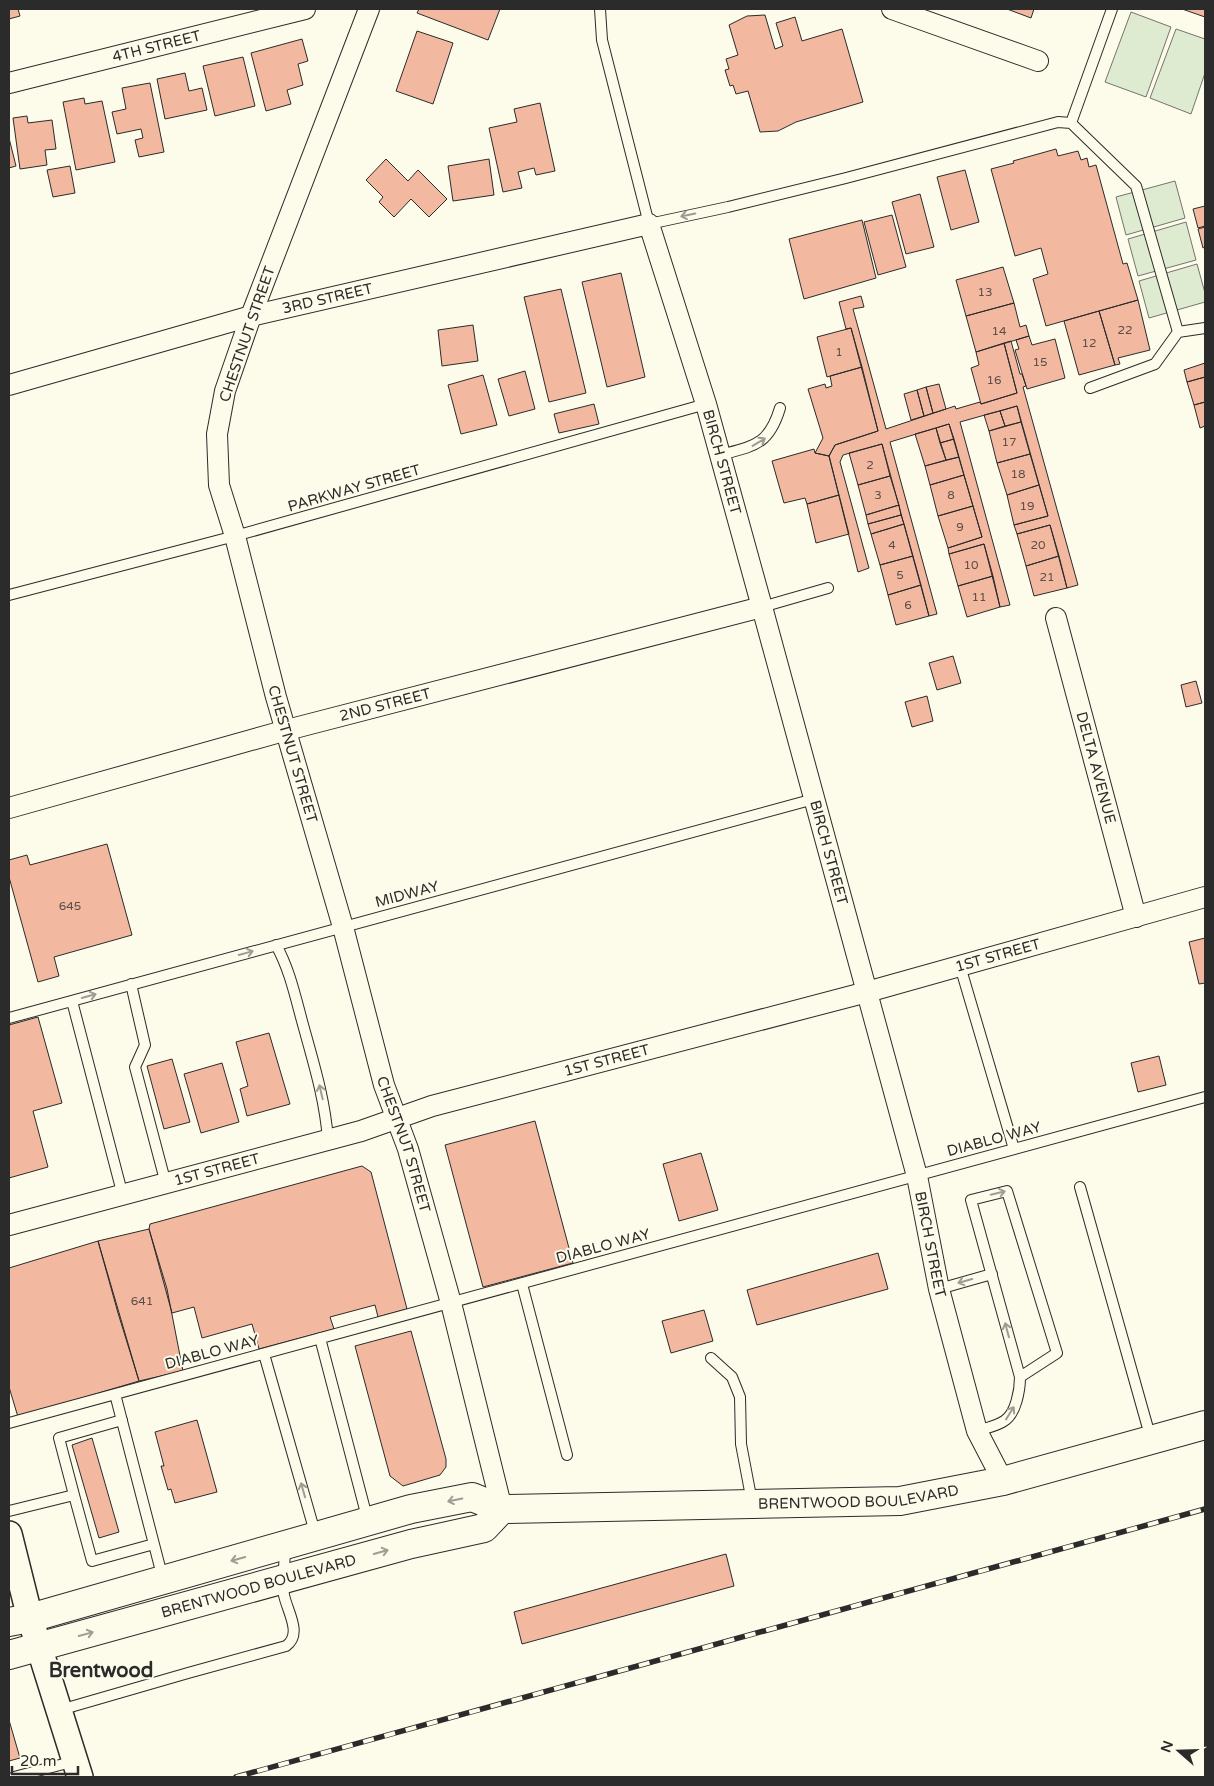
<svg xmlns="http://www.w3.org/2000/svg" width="1214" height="1786" viewBox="0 0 1214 1786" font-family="'Varela Round',sans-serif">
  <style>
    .green { fill: #deebd1; stroke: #74746e }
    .building { fill: #f2b8a0; stroke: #2b2b2b }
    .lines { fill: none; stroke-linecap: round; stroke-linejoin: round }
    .service-casing { stroke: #2b2b2b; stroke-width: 12 }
    .minor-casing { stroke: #2b2b2b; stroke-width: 22 }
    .tertiary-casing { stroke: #2b2b2b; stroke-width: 28 }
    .primary-casing { stroke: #2b2b2b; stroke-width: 30 }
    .service { stroke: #fdfbea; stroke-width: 10 }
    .minor { stroke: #fdfbea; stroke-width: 20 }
    .tertiary { stroke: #fdfbea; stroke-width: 25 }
    .primary { stroke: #fdfbea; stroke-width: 28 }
    .rail-casing { stroke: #2b2b2b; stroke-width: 5.5 }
    .rail { stroke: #fdfbea; stroke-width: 4; stroke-dasharray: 11; stroke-linecap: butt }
    .oneway { stroke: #9e9d94 }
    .labels { text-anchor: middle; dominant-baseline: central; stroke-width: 4; stroke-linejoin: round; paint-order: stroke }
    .number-label { font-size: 12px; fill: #5d4e48 }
    .street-label { font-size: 15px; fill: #2b2b2b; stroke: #fdfbea }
    .district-label { font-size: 20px; font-weight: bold; fill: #2b2b2b; stroke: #fdfbea }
  </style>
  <rect width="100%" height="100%" fill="#fdfbea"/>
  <path class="green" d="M 1131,12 L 1171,27 L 1146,97 L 1105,82 Z
    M 1176,29 L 1205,39 L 1205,73 L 1191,114 L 1150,98 Z
    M 1175,181 L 1185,218 L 1126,235 L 1116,197 Z
    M 1186,222 L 1196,260 L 1138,276 L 1128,239 Z
    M 1197,264 L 1205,293 L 1205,302 L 1149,318 L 1139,281 Z"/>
  <path class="building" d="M 9,9 L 18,9 L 20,16 L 9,19 Z
    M 419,9 L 500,9 L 488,40 L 417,13 Z
    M 1007,9 L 1034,9 L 1031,18 Z
    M 1182,9 L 1205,9 L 1205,17 Z
    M 765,15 L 775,49 L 783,46 L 776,23 L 795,17 L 802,41 L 842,29 L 863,102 L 796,122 L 778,131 L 760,132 L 748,91 L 736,94 L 733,85 L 730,86 L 725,70 L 729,69 L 726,59 L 738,55 L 729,25 L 747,16 Z
    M 417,31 L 453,43 L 433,104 L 396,91 Z
    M 302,39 L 308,61 L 298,64 L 303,85 L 287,90 L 291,104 L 266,111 L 251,53 Z
    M 243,57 L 255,106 L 215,116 L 203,66 Z
    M 185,73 L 189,91 L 202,88 L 207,110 L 165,119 L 157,79 Z
    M 150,83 L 164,152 L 139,157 L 135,140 L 143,138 L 141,129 L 117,134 L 112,112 L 126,109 L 122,88 Z
    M 84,98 L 85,104 L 102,101 L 115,162 L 76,170 L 63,102 Z
    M 540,103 L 555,171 L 536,175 L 534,168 L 518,172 L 522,188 L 503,192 L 489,128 L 517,122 L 514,109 Z
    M 27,116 L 28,123 L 52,120 L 56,149 L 45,150 L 47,165 L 20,169 L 13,118 Z
    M 9,138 L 16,166 L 9,168 Z
    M 1056,149 L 1058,156 L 1078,151 L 1081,160 L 1087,158 L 1089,167 L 1096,165 L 1123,264 L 1127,263 L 1138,300 L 1046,326 L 1033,279 L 1048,274 L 1041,248 L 1015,256 L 991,169 L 1014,163 L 1013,161 Z
    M 386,159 L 408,181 L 418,170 L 447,199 L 429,217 L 411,199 L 394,217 L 379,202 L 383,197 L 366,180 Z
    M 489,159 L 494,195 L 453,201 L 448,166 Z
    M 70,166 L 75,193 L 53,197 L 47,170 Z
    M 965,170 L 979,222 L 951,230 L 937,177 Z
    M 920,194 L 934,247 L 906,254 L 892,202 Z
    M 1205,206 L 1205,226 L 1198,228 L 1193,209 Z
    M 892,215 L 906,267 L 878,275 L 864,222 Z
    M 862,220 L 876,278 L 804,299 L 789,239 Z
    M 1205,227 L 1205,247 L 1203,248 L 1198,229 Z
    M 1003,267 L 1014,303 L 966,316 L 956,280 Z
    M 621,273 L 645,377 L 607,387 L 582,282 Z
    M 561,289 L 586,393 L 549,402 L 524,297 Z
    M 861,296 L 864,307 L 853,309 L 886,429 L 955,406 L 956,409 L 980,402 L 981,404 L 1017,393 L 1004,343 L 1011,341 L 1020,374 L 1022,374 L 1026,386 L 1023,387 L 1078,585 L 1067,588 L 1050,525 L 1017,534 L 1014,525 L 1048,516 L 1017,406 L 960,422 L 1010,605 L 1000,607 L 984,544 L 949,554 L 948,548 L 982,537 L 949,424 L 890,442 L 937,614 L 929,616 L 882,444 L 843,455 L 840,462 L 869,568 L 858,572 L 829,456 L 835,445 L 878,431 L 851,328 L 846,329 L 839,302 Z
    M 1138,300 L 1150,350 L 1118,358 L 1120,364 L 1115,365 L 1099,311 Z
    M 1014,303 L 1020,327 L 1026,325 L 1029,336 L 976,352 L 966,316 Z
    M 1099,311 L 1115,365 L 1079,375 L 1064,321 Z
    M 473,325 L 478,361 L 442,366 L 438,330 Z
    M 851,328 L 862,367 L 827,377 L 817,337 Z
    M 1029,336 L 1032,345 L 1055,339 L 1065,378 L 1027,389 L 1015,350 L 1019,349 L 1016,340 Z
    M 1004,343 L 1017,393 L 981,404 L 971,368 L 979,365 L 976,352 Z
    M 1205,363 L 1205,377 L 1187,382 L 1184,370 Z
    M 862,367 L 878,431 L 835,445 L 829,456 L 815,453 L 823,438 L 808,389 L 825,384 L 826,388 L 832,386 L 830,376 Z
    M 525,371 L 535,409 L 509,416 L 498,379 Z
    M 483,375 L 497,425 L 461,434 L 448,385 Z
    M 1205,377 L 1205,402 L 1194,405 L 1187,382 Z
    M 939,384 L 946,409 L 933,413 L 926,387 Z
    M 926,387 L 933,413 L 924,416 L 917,390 Z
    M 917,390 L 924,416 L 911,420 L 904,394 Z
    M 1205,402 L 1205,426 L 1200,428 L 1194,405 Z
    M 594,404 L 599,424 L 559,433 L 554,414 Z
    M 1017,406 L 1021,422 L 1005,426 L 1000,411 Z
    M 1000,411 L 1005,426 L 989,431 L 984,415 Z
    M 1021,422 L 1030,454 L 997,463 L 989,431 Z
    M 949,424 L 954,439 L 940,443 L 936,428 Z
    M 936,428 L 946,460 L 925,466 L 915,434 Z
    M 954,439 L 959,457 L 946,460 L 940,443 Z
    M 882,444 L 890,476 L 858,485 L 849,453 Z
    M 814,449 L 815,453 L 829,456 L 839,495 L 807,504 L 805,498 L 784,503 L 772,461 Z
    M 1030,454 L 1039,485 L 1007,495 L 997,463 Z
    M 959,457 L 964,475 L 930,485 L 925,466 Z
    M 964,475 L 973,506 L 938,516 L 930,485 Z
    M 890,476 L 899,505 L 866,515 L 858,485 Z
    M 1039,485 L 1048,516 L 1014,525 L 1007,495 Z
    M 839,495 L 849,534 L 816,543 L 807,504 Z
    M 899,505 L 901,515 L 868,524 L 866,515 Z
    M 973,506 L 982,537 L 948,548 L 938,516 Z
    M 901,515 L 904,524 L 871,534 L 868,524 Z
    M 904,524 L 913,556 L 880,565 L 871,534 Z
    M 1050,525 L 1059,556 L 1026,566 L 1017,534 Z
    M 984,544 L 993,576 L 958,586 L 949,554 Z
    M 913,556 L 921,585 L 888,595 L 880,565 Z
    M 1059,556 L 1067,588 L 1034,596 L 1026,566 Z
    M 993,576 L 1000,607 L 967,617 L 958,586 Z
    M 921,585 L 929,616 L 896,625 L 888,595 Z
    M 953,656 L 961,683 L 937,690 L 929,663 Z
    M 1196,681 L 1202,703 L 1186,707 L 1181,685 Z
    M 927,696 L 933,721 L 912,727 L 905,702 Z
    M 107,844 L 132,935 L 54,957 L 59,976 L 38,982 L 9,877 L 9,860 L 27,855 L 30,865 Z
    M 1205,938 L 1205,983 L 1199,984 L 1189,942 Z
    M 38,1017 L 62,1103 L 33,1111 L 48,1167 L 9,1178 L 9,1025 Z
    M 269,1033 L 290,1104 L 247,1116 L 240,1089 L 248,1086 L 236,1042 Z
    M 1159,1056 L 1166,1085 L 1138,1092 L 1131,1063 Z
    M 172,1059 L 190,1122 L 164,1129 L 147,1066 Z
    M 222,1063 L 239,1122 L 201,1133 L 184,1074 Z
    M 535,1121 L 573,1263 L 483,1287 L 445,1145 Z
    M 701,1153 L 718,1210 L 679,1221 L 663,1164 Z
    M 362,1166 L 371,1172 L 407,1309 L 378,1317 L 375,1305 L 330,1317 L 334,1329 L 259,1349 L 252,1324 L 202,1338 L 194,1307 L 172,1313 L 149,1229 L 150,1224 Z
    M 149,1229 L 167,1289 L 183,1371 L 139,1381 L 118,1313 L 98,1241 Z
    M 98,1241 L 139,1381 L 18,1417 L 9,1387 L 9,1268 Z
    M 878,1253 L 888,1289 L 757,1325 L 747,1290 Z
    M 704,1310 L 713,1341 L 671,1353 L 662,1321 Z
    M 411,1331 L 446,1459 L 446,1467 L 440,1475 L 403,1486 L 390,1476 L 355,1346 Z
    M 197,1420 L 217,1492 L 175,1503 L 171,1489 L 168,1490 L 161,1466 L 164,1466 L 155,1432 Z
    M 92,1438 L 119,1532 L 99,1538 L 72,1445 Z
    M 726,1554 L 734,1586 L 522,1644 L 514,1612 Z
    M 9,1720 L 20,1758 L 9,1761 Z"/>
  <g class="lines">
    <g class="service-casing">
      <path id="service" d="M 600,9 L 602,40 L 649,224 L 728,207 L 846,178 L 1058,122 L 1071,123 L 1136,186 L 1178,332 L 1155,364 L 1090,388
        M 1071,123 L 1112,9
        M 1178,332 L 1205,328
        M 720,455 C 754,446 769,445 780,408
        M 9,595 L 235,536 L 706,404
        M 762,607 L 828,588
        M 276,945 C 289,968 295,995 302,1021 C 313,1061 325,1099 328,1140
        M 960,966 L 1014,1149
        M 131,984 L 145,1045 L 135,1067 L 166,1184
        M 72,1001 L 123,1196
        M 9,1018 L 814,799
        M 1080,1187 L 1151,1439
        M 522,1284 L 567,1455
        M 939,1289 L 992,1274
        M 320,1338 L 368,1521
        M 264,1354 L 316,1536
        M 711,1358 L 732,1377 L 740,1397 L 741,1444 L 752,1502
        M 115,1394 L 163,1579
        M 9,1423 L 1205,1097
        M 977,1431 C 986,1428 997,1426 1004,1421 C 1016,1414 1020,1390 1020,1377 L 971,1200 L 1007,1191 L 1057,1353 L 1020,1377
        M 74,1495 L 92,1561 L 154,1544
        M 9,1511 L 74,1495 L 59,1438 L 122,1420
        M 60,1710 L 188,1673 L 286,1646 C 303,1634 287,1611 284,1595 C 282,1580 285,1563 285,1547
        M 14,1777 L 75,1761"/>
    </g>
    <g class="minor-casing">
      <g id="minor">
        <path id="s1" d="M 369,9 L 251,316 L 225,391 L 217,434 L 219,485 L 235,536 L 276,697 L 343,927 L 384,1085 L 408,1149 L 451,1303 L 502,1509"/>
        <path d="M 892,9 L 1038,61"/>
        <path id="s2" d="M 9,83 L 305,9"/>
        <path id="s3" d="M 9,385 L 251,316 L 649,224 L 706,404 L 762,607 L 917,1176 L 939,1289 L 977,1431 L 1003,1481"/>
        <path id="s4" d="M 1056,618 L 1136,917"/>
        <path id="s5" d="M 9,808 L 287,730 L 762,607"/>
        <path id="s6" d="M 9,1225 L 361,1131 L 432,1106 L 867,992 L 1205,897"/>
      </g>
    </g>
    <g class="tertiary-casing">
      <path id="tertiary" d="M 9,1534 L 30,1618 L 80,1777"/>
    </g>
    <g class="primary-casing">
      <g id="primary">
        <path id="s7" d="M 9,1622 L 30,1618 L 411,1509 L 472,1497 L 502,1509 L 900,1501 L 1003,1481 L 1205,1425"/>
        <path id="s8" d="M 9,1655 L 411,1544 L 484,1528 L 502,1509"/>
      </g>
    </g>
    <use href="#service" class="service"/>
    <use href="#minor" class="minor"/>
    <use href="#tertiary" class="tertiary"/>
    <use href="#primary" class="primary"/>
    <g class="rail-casing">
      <path id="rail" d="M 236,1777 L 1205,1509"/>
    </g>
    <use href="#rail" class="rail"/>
  </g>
  <defs><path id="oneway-shaft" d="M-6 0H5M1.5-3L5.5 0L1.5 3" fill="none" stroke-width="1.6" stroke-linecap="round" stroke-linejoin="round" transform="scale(1.25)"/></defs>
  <g class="oneway">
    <use href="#oneway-shaft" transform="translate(688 215) rotate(168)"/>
    <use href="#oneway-shaft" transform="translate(759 442) rotate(-31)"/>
    <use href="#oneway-shaft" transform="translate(246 953) rotate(-15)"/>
    <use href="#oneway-shaft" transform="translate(89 996) rotate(-16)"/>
    <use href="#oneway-shaft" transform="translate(321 1092) rotate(-103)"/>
    <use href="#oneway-shaft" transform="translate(998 1193) rotate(-14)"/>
    <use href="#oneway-shaft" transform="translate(965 1281) rotate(164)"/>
    <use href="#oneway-shaft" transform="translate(1007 1330) rotate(-105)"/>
    <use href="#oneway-shaft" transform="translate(1010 1413) rotate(-58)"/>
    <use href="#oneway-shaft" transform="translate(303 1490) rotate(-106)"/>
    <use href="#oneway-shaft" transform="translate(455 1500) rotate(169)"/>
    <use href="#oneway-shaft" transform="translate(381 1552) rotate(-16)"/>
    <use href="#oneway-shaft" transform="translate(238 1559) rotate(164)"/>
    <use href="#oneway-shaft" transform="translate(86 1634) rotate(-15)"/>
  </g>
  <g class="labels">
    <g class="number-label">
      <text x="985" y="292">13</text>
      <text x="1125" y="330">22</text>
      <text x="999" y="331">14</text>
      <text x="1089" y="343">12</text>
      <text x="839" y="352">1</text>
      <text x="1040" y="362">15</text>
      <text x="994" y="380">16</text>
      <text x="1009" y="442">17</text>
      <text x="870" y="465">2</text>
      <text x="1018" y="474">18</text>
      <text x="878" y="495">3</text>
      <text x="951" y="495">8</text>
      <text x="1027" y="506">19</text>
      <text x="960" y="527">9</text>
      <text x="892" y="545">4</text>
      <text x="1038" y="545">20</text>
      <text x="971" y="565">10</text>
      <text x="900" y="575">5</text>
      <text x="1047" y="577">21</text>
      <text x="979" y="597">11</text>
      <text x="908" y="605">6</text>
      <text x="70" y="906">645</text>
      <text x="142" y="1301">641</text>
    </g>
    <g class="street-label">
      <text stroke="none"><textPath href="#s2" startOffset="152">4TH STREET</textPath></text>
      <text stroke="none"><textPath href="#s3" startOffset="330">3RD STREET</textPath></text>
      <text transform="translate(247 334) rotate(-71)">CHESTNUT STREET</text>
      <text stroke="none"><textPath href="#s3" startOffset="909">BIRCH STREET</textPath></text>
      <text transform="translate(354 488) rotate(-16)">PARKWAY STREET</text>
      <text stroke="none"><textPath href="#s5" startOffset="390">2ND STREET</textPath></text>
      <text stroke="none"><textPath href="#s1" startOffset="782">CHESTNUT STREET</textPath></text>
      <text stroke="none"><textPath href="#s4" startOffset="155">DELTA AVENUE</textPath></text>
      <text stroke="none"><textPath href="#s3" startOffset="1314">BIRCH STREET</textPath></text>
      <text transform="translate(407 894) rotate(-15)">MIDWAY</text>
      <text stroke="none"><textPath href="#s6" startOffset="1025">1ST STREET</textPath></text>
      <text stroke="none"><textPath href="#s6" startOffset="620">1ST STREET</textPath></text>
      <text transform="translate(994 1139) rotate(-15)">DIABLO WAY</text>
      <text stroke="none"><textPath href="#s1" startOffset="1188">CHESTNUT STREET</textPath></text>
      <text stroke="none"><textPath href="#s6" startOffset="215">1ST STREET</textPath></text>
      <text stroke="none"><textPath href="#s3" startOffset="1719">BIRCH STREET</textPath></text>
      <text transform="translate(603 1246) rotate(-15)">DIABLO WAY</text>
      <text transform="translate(212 1352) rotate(-15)">DIABLO WAY</text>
      <text stroke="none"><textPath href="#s7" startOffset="869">BRENTWOOD BOULEVARD</textPath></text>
      <text stroke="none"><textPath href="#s8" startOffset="259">BRENTWOOD BOULEVARD</textPath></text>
    </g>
    <g class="district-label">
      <text x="101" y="1671">Brentwood</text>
    </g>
  </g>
  <rect width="1214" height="1786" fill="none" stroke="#2b2b2b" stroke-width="20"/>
  <g transform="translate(1179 1751) rotate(290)" stroke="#fdfbea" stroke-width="4" paint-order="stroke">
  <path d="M0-4L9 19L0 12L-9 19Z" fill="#2b2b2b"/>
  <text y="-8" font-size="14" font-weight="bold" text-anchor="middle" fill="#2b2b2b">N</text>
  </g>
  <path d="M12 1766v8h66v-8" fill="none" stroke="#2b2b2b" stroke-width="2.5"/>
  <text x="20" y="1766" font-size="15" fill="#2b2b2b" stroke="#fdfbea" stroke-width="4" paint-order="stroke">20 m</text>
</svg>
